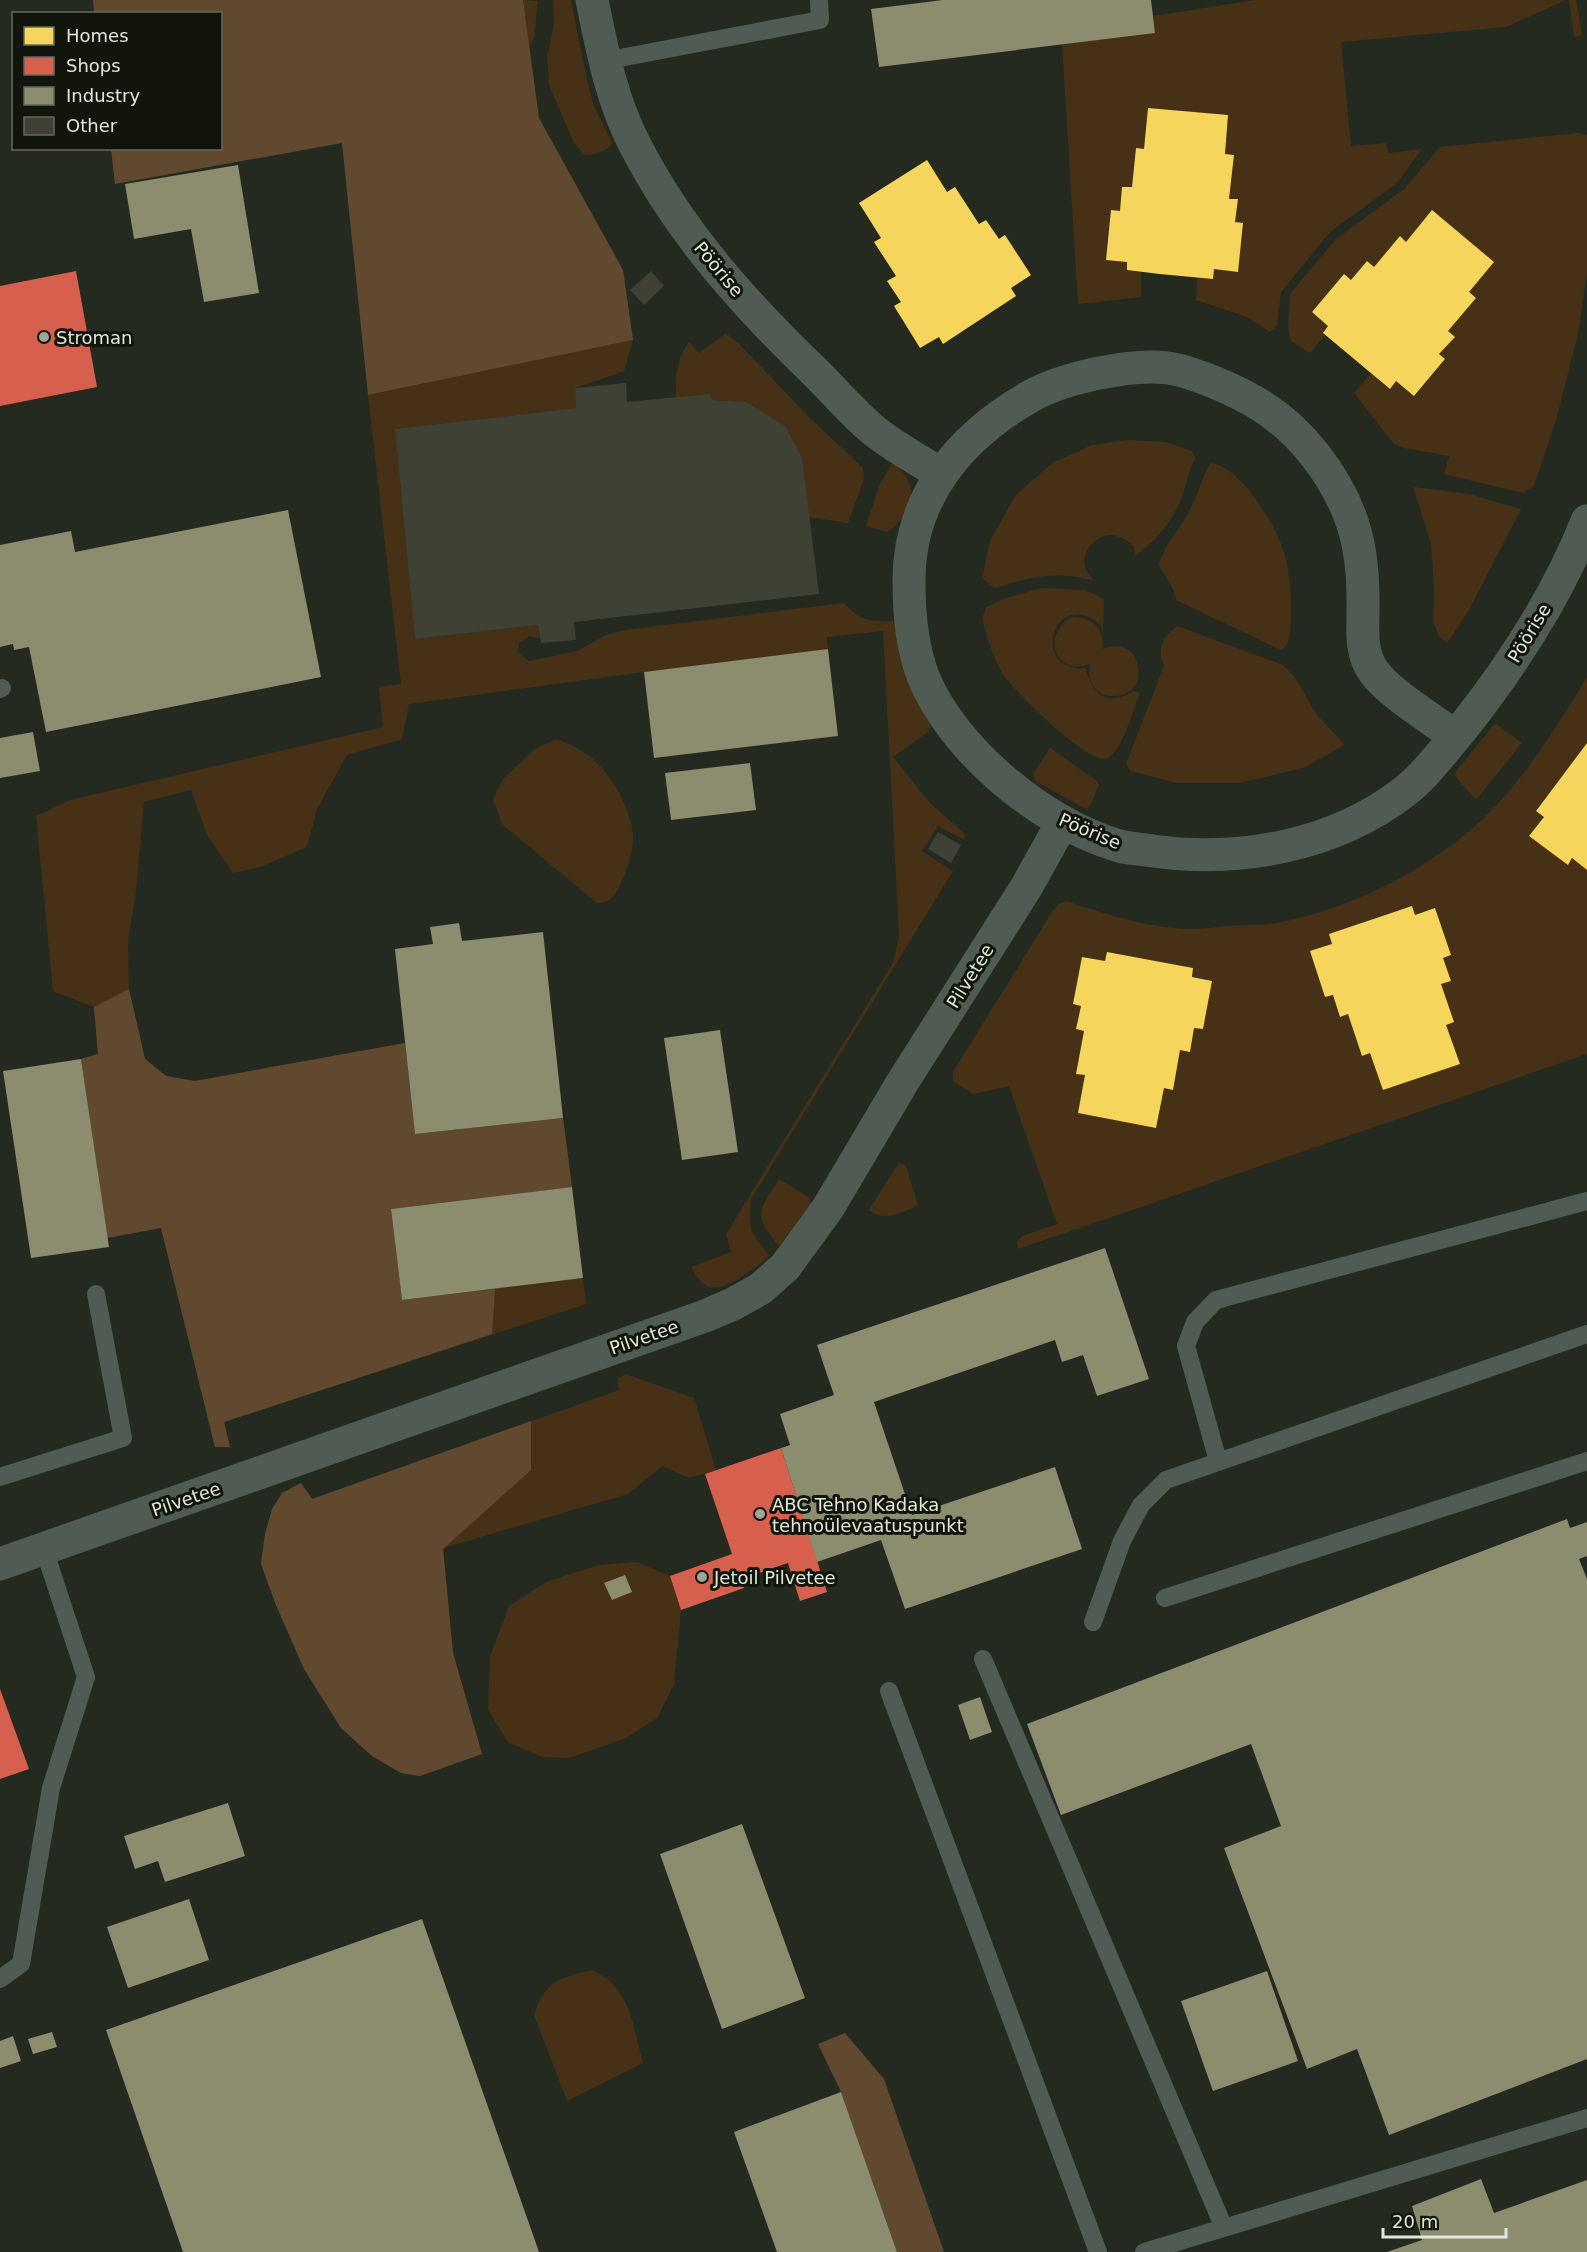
<svg xmlns="http://www.w3.org/2000/svg" width="1587" height="2252" viewBox="0 0 1587 2252" font-family="'DejaVu Sans',sans-serif">
  <style>
    .green { fill: #473116; fill-rule: evenodd }
    .forest { fill: #61492f }
    .homes { fill: #f6d55c }
    .shops { fill: #d6604d }
    .industry { fill: #8c8c6e }
    .building { fill: #404135 }
    .lines { fill: none; stroke-linecap: round; stroke-linejoin: round }
    .lane { stroke: #4f5b53; stroke-width: 18 }
    .street { stroke: #4f5b53; stroke-width: 33 }
    .poi-dot { fill: #9fa699; stroke: #11150c; stroke-width: 2 }
    .labels { text-anchor: middle; dominant-baseline: central; stroke-width: 6; stroke-linejoin: round; paint-order: stroke }
    .street-label { font-size: 18px; fill: #e1e8da; stroke: #11150c }
    .poi-label { font-size: 18px; fill: #e1e8da; stroke: #11150c; text-anchor: start }
  </style>
  <rect width="100%" height="100%" fill="#242a1f"/>
  <path class="green" d="M 523,0 L 538,1 L 534,38 L 529,47 Z
    M 553,0 L 571,0 L 586,76 L 594,106 L 613,144 C 604,151 597,155 585,155 L 574,143 L 549,85 L 547,55 L 554,26 Z
    M 1255,0 L 1566,0 L 1506,27 L 1341,42 L 1351,146 L 1386,143 L 1388,153 L 1422,149 L 1396,184 L 1330,232 L 1281,292 L 1277,325 L 1270,332 L 1247,317 L 1196,300 L 1197,277 L 1213,279 L 1214,269 L 1235,222 L 1238,200 L 1229,199 L 1234,155 L 1225,154 L 1228,116 L 1148,108 L 1144,149 L 1136,148 L 1132,187 L 1122,187 L 1120,211 L 1127,270 L 1141,272 L 1141,297 L 1078,304 L 1062,44 L 1155,32 L 1153,16 Z
    M 1569,0 L 1576,0 L 1582,35 L 1574,37 Z
    M 1577,133 L 1587,135 L 1587,272 L 1578,334 L 1557,417 L 1534,486 L 1523,493 L 1444,474 L 1449,456 L 1404,448 L 1394,444 L 1354,393 L 1371,373 L 1389,389 L 1396,381 L 1415,396 L 1445,360 L 1439,354 L 1454,337 L 1448,331 L 1476,298 L 1469,292 L 1432,211 L 1406,242 L 1400,237 L 1374,267 L 1367,261 L 1351,280 L 1344,274 L 1312,312 L 1328,326 L 1323,333 L 1325,335 L 1310,353 L 1291,341 L 1288,328 L 1290,294 L 1336,239 L 1404,189 L 1440,147 Z
    M 726,333 L 738,343 L 812,420 L 863,468 L 864,478 L 848,523 L 809,517 L 802,458 L 784,426 L 746,402 L 676,398 C 676,377 676,359 689,342 L 699,353 Z
    M 633,340 L 624,371 L 575,388 L 576,408 L 395,429 L 415,639 L 538,625 L 540,638 L 529,636 L 519,643 L 518,653 L 529,661 L 577,651 L 606,635 L 624,630 L 844,603 C 860,621 870,622 894,621 L 906,678 L 931,726 L 928,732 L 893,757 L 930,803 L 966,835 L 964,840 L 938,826 L 922,851 L 953,871 L 751,1199 C 749,1230 749,1231 769,1255 C 762,1264 752,1269 743,1276 C 719,1291 706,1295 691,1267 L 731,1252 L 726,1234 L 893,963 L 899,935 L 883,631 L 827,637 L 828,649 L 644,672 L 409,704 L 402,739 L 347,755 L 317,809 L 307,847 L 260,867 L 233,873 L 207,835 L 191,790 L 144,802 L 136,892 L 128,941 L 129,989 L 145,1059 L 166,1076 L 195,1081 L 405,1043 L 415,1134 L 563,1118 L 572,1187 L 391,1209 L 402,1300 L 583,1278 L 586,1304 L 224,1422 L 230,1447 L 215,1447 L 161,1228 L 81,1059 L 98,1054 L 94,1007 L 53,991 L 36,816 L 70,800 L 383,727 L 379,687 L 401,684 L 368,395 Z
    M 1128,440 L 1166,442 L 1192,451 L 1195,458 C 1189,470 1187,481 1183,494 C 1174,520 1157,540 1135,556 L 1134,546 C 1128,541 1121,536 1112,535 C 1096,534 1081,552 1085,568 C 1087,572 1091,577 1093,580 C 1051,571 1035,576 995,588 L 982,578 L 990,541 L 1015,496 L 1052,463 L 1092,445 Z
    M 892,463 C 897,467 903,471 906,476 C 919,496 905,521 887,532 L 866,526 L 880,484 Z
    M 1210,463 C 1239,465 1271,519 1281,544 C 1290,567 1292,596 1291,621 C 1290,632 1291,644 1281,650 L 1176,600 C 1174,585 1165,578 1159,565 C 1164,545 1180,529 1189,511 C 1198,496 1201,479 1210,463 Z
    M 1413,487 L 1469,494 L 1521,509 L 1469,610 L 1447,643 L 1439,636 L 1433,622 L 1434,590 L 1431,543 Z
    M 1043,588 L 1085,590 L 1104,599 L 1103,633 C 1101,624 1095,619 1087,616 C 1048,602 1035,673 1086,668 C 1092,697 1108,706 1134,691 L 1140,693 C 1134,708 1122,752 1107,758 C 1089,766 1017,693 1005,677 C 996,665 985,634 983,620 C 982,616 985,612 986,607 L 1006,598 Z
    M 1072,617 C 1093,617 1104,628 1103,649 C 1111,645 1121,645 1130,651 C 1135,655 1137,661 1138,668 C 1145,704 1082,708 1090,664 C 1057,677 1039,636 1072,617 Z
    M 1177,626 L 1283,665 L 1295,677 L 1316,714 L 1345,745 L 1303,768 L 1240,783 L 1177,783 L 1131,771 L 1126,764 L 1164,666 C 1156,648 1163,638 1177,626 Z
    M 1587,677 L 1587,743 L 1536,810 L 1544,817 L 1530,836 L 1568,864 L 1572,858 L 1587,870 L 1587,1054 L 1018,1249 L 1017,1242 L 1022,1236 L 1057,1224 L 1009,1086 L 974,1094 L 953,1081 L 953,1072 L 1052,912 L 1059,904 L 1066,901 C 1106,914 1148,928 1190,929 C 1202,929 1215,927 1226,926 C 1243,925 1260,926 1277,923 C 1358,908 1449,860 1504,797 C 1536,760 1562,718 1587,677 ZM 1412,907 L 1415,915 L 1435,908 L 1451,955 L 1443,958 L 1450,981 L 1441,984 L 1446,1025 L 1459,1064 L 1370,1053 L 1362,1055 L 1348,1014 L 1340,1017 L 1333,995 L 1325,997 L 1332,944 ZM 1108,952 L 1193,968 L 1192,977 L 1212,981 L 1203,1029 L 1194,1028 L 1190,1052 L 1180,1050 L 1173,1089 L 1164,1088 L 1156,1128 L 1078,1113 L 1085,1075 L 1077,1074 L 1084,1031 L 1076,1029 L 1081,1006 L 1073,1004 L 1105,961 Z
    M 1495,723 L 1522,743 L 1476,800 L 1455,776 L 1454,774 Z
    M 556,739 C 563,742 571,744 577,748 C 606,763 630,804 633,835 C 634,851 628,866 622,880 C 617,893 612,903 597,903 L 502,824 L 493,799 L 503,779 L 535,749 Z
    M 1050,748 L 1097,781 L 1099,785 L 1088,810 L 1035,781 L 1033,774 Z
    M 899,1162 L 906,1166 L 918,1206 C 901,1212 884,1223 869,1210 Z
    M 779,1179 L 808,1197 L 811,1203 L 779,1246 C 753,1213 758,1213 779,1179 Z
    M 626,1374 L 694,1398 L 716,1470 L 689,1478 L 662,1466 L 628,1494 L 443,1548 L 453,1653 L 482,1754 L 420,1776 L 401,1773 L 372,1756 L 341,1728 L 304,1669 L 276,1605 L 261,1564 L 265,1534 L 272,1509 L 282,1493 L 301,1483 L 313,1499 L 619,1390 L 618,1378 Z
    M 637,1562 L 670,1576 L 681,1610 L 674,1685 L 657,1718 L 626,1738 L 569,1758 L 542,1757 L 508,1742 L 488,1710 L 490,1656 L 509,1606 L 546,1582 L 599,1565 Z
    M 592,1970 C 631,1987 633,2027 643,2063 L 567,2101 L 534,2015 C 545,1981 559,1978 592,1970 Z"/>
  <path class="forest" d="M 93,0 L 523,0 L 539,118 L 623,270 L 633,340 L 368,395 L 342,143 L 115,184 L 111,149 L 220,148 L 220,14 L 94,13 Z
    M 129,989 L 145,1059 L 166,1076 L 195,1081 L 405,1043 L 415,1134 L 563,1118 L 572,1187 L 391,1209 L 402,1300 L 495,1289 L 492,1334 L 224,1422 L 230,1447 L 215,1447 L 161,1228 L 107,1238 L 81,1059 L 98,1054 L 94,1007 Z
    M 531,1421 L 531,1470 L 443,1549 L 453,1653 L 482,1754 L 420,1776 L 401,1773 L 372,1756 L 341,1728 L 304,1669 L 276,1605 L 261,1564 L 265,1534 L 272,1509 L 282,1493 L 301,1483 L 312,1499 Z
    M 845,2033 L 884,2079 L 944,2252 L 897,2252 L 841,2092 L 818,2044 Z"/>
  <path class="homes" d="M 1148,108 L 1228,115 L 1225,154 L 1234,155 L 1229,199 L 1238,199 L 1235,222 L 1243,223 L 1238,272 L 1214,269 L 1213,279 L 1160,274 L 1127,270 L 1127,262 L 1106,260 L 1111,210 L 1120,211 L 1122,187 L 1132,187 L 1136,148 L 1144,149 Z
    M 927,160 L 947,192 L 955,187 L 979,224 L 986,220 L 999,239 L 1005,235 L 1031,275 L 1011,288 L 1016,296 L 943,344 L 939,337 L 920,348 L 894,306 L 901,302 L 887,281 L 896,276 L 874,242 L 881,238 L 859,203 Z
    M 1432,210 L 1494,262 L 1469,292 L 1476,298 L 1448,331 L 1455,337 L 1439,354 L 1445,359 L 1414,396 L 1396,381 L 1390,389 L 1323,333 L 1328,326 L 1312,312 L 1344,274 L 1351,280 L 1367,261 L 1374,267 L 1400,236 L 1406,242 Z
    M 1587,743 L 1587,870 L 1572,858 L 1568,865 L 1529,836 L 1544,817 L 1536,811 Z
    M 1412,906 L 1415,915 L 1435,908 L 1451,955 L 1443,958 L 1451,981 L 1441,984 L 1454,1022 L 1446,1025 L 1460,1064 L 1383,1090 L 1370,1053 L 1362,1056 L 1348,1014 L 1340,1017 L 1333,995 L 1325,997 L 1310,951 L 1332,944 L 1329,934 Z
    M 1107,952 L 1193,968 L 1192,977 L 1212,981 L 1203,1029 L 1194,1028 L 1190,1052 L 1180,1050 L 1173,1090 L 1164,1088 L 1156,1128 L 1078,1113 L 1085,1075 L 1076,1074 L 1084,1031 L 1076,1029 L 1081,1006 L 1073,1004 L 1082,957 L 1105,961 Z"/>
  <path class="shops" d="M 76,271 L 97,387 L 0,406 L 0,286 Z
    M 781,1448 L 827,1592 L 800,1601 L 788,1563 L 741,1579 L 744,1588 L 681,1610 L 670,1576 L 732,1554 L 705,1474 Z
    M 0,1689 L 29,1769 L 0,1779 Z"/>
  <path class="industry" d="M 943,0 L 1151,0 L 1155,33 L 879,67 L 871,9 Z
    M 238,165 L 259,293 L 204,302 L 191,229 L 134,239 L 125,184 Z
    M 288,510 L 321,677 L 46,732 L 29,647 L 14,650 L 13,644 L 0,647 L 0,545 L 71,531 L 75,552 Z
    M 828,649 L 838,736 L 654,758 L 644,672 Z
    M 33,732 L 40,771 L 0,778 L 0,738 Z
    M 750,763 L 756,810 L 671,820 L 665,773 Z
    M 459,923 L 462,941 L 543,932 L 563,1118 L 415,1134 L 395,949 L 433,944 L 430,927 Z
    M 720,1030 L 738,1152 L 682,1160 L 664,1038 Z
    M 81,1059 L 109,1247 L 31,1258 L 3,1071 Z
    M 572,1187 L 583,1278 L 402,1300 L 391,1209 Z
    M 1105,1248 L 1149,1379 L 1097,1396 L 1083,1355 L 1062,1362 L 1055,1340 L 874,1402 L 912,1515 L 1055,1467 L 1082,1549 L 905,1609 L 881,1540 L 817,1562 L 781,1448 L 790,1445 L 780,1414 L 834,1395 L 817,1345 Z
    M 1567,1519 L 1570,1528 L 1587,1522 L 1587,1556 L 1579,1559 L 1587,1579 L 1587,2059 L 1389,2135 L 1357,2049 L 1307,2069 L 1224,1848 L 1281,1826 L 1251,1744 L 1061,1815 L 1027,1724 Z
    M 625,1575 L 632,1592 L 612,1600 L 604,1583 Z
    M 980,1697 L 992,1732 L 970,1740 L 958,1705 Z
    M 228,1803 L 245,1856 L 165,1882 L 158,1861 L 135,1869 L 124,1836 Z
    M 742,1824 L 805,1998 L 722,2029 L 660,1854 Z
    M 189,1899 L 209,1960 L 128,1988 L 107,1927 Z
    M 422,1919 L 539,2252 L 183,2252 L 106,2030 Z
    M 1267,1971 L 1298,2061 L 1213,2091 L 1181,2001 Z
    M 52,2032 L 57,2047 L 33,2054 L 28,2039 Z
    M 13,2036 L 21,2061 L 0,2068 L 0,2041 Z
    M 841,2092 L 897,2252 L 777,2252 L 734,2132 Z
    M 1481,2179 L 1494,2213 L 1587,2180 L 1587,2252 L 1387,2252 L 1422,2240 L 1412,2206 Z"/>
  <path class="building" d="M 651,271 L 664,286 L 644,305 L 630,290 Z
    M 626,383 L 627,402 L 710,394 L 712,400 L 746,402 L 785,426 L 802,458 L 819,594 L 574,622 L 576,640 L 541,643 L 538,625 L 415,639 L 395,429 L 576,408 L 575,388 Z
    M 938,832 L 961,845 L 951,863 L 928,849 Z"/>
  <g class="lines">
    <path class="lane" d="M 604,61 L 820,20 L 819,0
      M 0,689 L 2,688
      M 1218,1461 L 1186,1346 L 1195,1322 L 1216,1300 L 1587,1201
      M 0,1477 L 123,1438 L 96,1294
      M 1165,1598 L 1587,1461
      M 1093,1622 L 1122,1541 L 1141,1505 L 1166,1480 L 1587,1334
      M 983,1659 L 1224,2228
      M 889,1691 L 1098,2252
      M 0,1979 L 21,1964 L 51,1788 L 86,1677 L 44,1549
      M 1144,2252 L 1587,2118"/>
    <path class="street" d="M 592,0 C 602,49 611,98 634,143 C 679,232 746,306 817,374 C 835,392 852,412 872,429 C 892,446 918,459 940,474
      M 1455,736 C 1433,720 1389,693 1374,672 C 1358,650 1364,624 1363,599 C 1363,572 1360,542 1350,516 C 1334,474 1301,431 1263,407 C 1240,392 1195,372 1168,368 C 1131,363 1063,378 1031,396 C 959,437 908,498 909,583 C 909,614 912,647 923,676 C 952,749 1042,823 1116,845 C 1128,849 1141,849 1153,851 C 1239,863 1334,846 1404,792 C 1426,775 1443,751 1461,730 C 1512,666 1557,597 1587,521
      M 0,1564 L 705,1316 L 733,1304 L 760,1289 L 785,1267 L 828,1208 L 902,1083 L 1027,886 L 1062,823"/>
  </g>
  <g class="poi-dot">
    <circle cx="44" cy="337" r="6"/>
    <circle cx="760" cy="1514" r="6"/>
    <circle cx="702" cy="1577" r="6"/>
  </g>
  <g class="labels">
    <g class="street-label">
      <text transform="translate(719 269) rotate(50)">Pöörise</text>
      <text transform="translate(1529 633) rotate(-59)">Pöörise</text>
      <text transform="translate(1090 831) rotate(23)">Pöörise</text>
      <text transform="translate(970 976) rotate(-58)">Pilvetee</text>
      <text transform="translate(644 1337) rotate(-19)">Pilvetee</text>
      <text transform="translate(186 1499) rotate(-19)">Pilvetee</text>
    </g>
    <g class="poi-label">
      <text x="56" y="337">Stroman</text>
      <text x="772" y="1504">ABC Tehno Kadaka<tspan x="772" dy="21">tehnoülevaatuspunkt</tspan></text>
      <text x="714" y="1577">Jetoil Pilvetee</text>
    </g>
  </g>
  <rect x="12" y="12" width="210" height="138" fill="#11150c" stroke="#64695e" stroke-width="1.5"/>
  <rect x="24" y="27" width="30" height="18" fill="#f6d55c" stroke="#64695e" stroke-width="1.5"/>
  <text x="66" y="42" font-size="18" fill="#e1e8da">Homes</text>
  <rect x="24" y="57" width="30" height="18" fill="#d6604d" stroke="#64695e" stroke-width="1.5"/>
  <text x="66" y="72" font-size="18" fill="#e1e8da">Shops</text>
  <rect x="24" y="87" width="30" height="18" fill="#8c8c6e" stroke="#64695e" stroke-width="1.5"/>
  <text x="66" y="102" font-size="18" fill="#e1e8da">Industry</text>
  <rect x="24" y="117" width="30" height="18" fill="#404135" stroke="#64695e" stroke-width="1.5"/>
  <text x="66" y="132" font-size="18" fill="#e1e8da">Other</text>
  <path d="M1383 2228v9h123v-9" fill="none" stroke="#e1e8da" stroke-width="3"/>
  <text x="1392" y="2228" font-size="18" fill="#e1e8da" stroke="#11150c" stroke-width="4.5" paint-order="stroke">20 m</text>
</svg>
